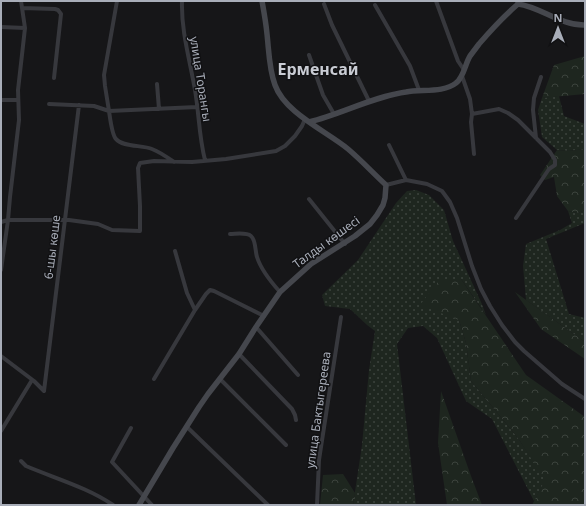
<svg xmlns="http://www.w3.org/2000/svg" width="586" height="506" viewBox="0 0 586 506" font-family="'Noto Sans',sans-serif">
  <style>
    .green { fill: url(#green-dots) }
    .forest { fill: url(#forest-crowns) }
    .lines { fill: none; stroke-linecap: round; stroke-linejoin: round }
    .street { stroke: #37383d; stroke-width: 4 }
    .secondary { stroke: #45474d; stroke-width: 5.5 }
    .labels { text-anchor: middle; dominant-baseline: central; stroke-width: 3; stroke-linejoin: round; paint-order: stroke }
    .street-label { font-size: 12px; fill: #a8adb8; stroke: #111113 }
    .district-label { font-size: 16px; font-weight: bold; fill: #c9ccd4; stroke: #111113 }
  </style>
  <defs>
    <pattern id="green-dots" width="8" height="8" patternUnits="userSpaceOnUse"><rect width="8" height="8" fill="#1e261f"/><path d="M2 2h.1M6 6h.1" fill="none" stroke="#3c433d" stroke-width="1.8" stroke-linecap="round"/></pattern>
    <pattern id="forest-crowns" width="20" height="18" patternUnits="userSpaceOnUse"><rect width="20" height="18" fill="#1e261f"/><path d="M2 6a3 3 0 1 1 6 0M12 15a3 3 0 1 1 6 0" fill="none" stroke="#3c433d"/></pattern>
  </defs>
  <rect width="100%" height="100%" fill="#161618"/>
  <path class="green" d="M 559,96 L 564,116 L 585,124 L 585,149 L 569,151 L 557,150 L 542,137 L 538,110 L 542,98 Z
    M 416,190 L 429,195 L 444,210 L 453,241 L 481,302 L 486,315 L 461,279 L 459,320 L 466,343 L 471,381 L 518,438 L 546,480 L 534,501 L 492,419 L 466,401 L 437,338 L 423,326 L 408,328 L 397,344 L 416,505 L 353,505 L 362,445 L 369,370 L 375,331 L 367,325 L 350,309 L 325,306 L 322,295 L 358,260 L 396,203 L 407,191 Z
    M 585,210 L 585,223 L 546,239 L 569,314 L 585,318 L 585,342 L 526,300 L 523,266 L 526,244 L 560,230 L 572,223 L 568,211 L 578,213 Z"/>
  <path class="forest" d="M 585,56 L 585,94 L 542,98 L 554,65 Z
    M 585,149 L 585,210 L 578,213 L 568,211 L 557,196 L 554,177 L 545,180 L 540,175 L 557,150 L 569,151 Z
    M 440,279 L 461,279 L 526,375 L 585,417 L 585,505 L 532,505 L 545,480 L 518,438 L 471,381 L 466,343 L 459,320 L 420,305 Z
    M 515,292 L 585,342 L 585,359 L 541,329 Z
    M 441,391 L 471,476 L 482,505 L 447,505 L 438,443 Z
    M 343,474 L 355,493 L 353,505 L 320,505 L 323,475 Z"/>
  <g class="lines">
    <path class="street" d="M 182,1 C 181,31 190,61 195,90 C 199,113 199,137 205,160
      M 436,1 L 458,61 L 464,70
      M 324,4 L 332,25 L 369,101
      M 375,5 L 410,66 L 419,90
      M 22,8 L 55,9 L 58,10 L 61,14 L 54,78
      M 1,27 L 25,28
      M 309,55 L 323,95 L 334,114
      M 462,76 L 470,99 L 472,114 L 471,122 L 474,154
      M 157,84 L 159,109
      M 1,100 L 18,100
      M 49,104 L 94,106 L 109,111 L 105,86 L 104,75 L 117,1
      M 472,114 L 499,109 L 508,113 L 518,120 L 550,152 L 555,160 L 555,165 L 549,169 L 516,218
      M 536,138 L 533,110 L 534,98 L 541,77
      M 389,145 L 406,180
      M 174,162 C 167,157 160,152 152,149 C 143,145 122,147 116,139 C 112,135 110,118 109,111 L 197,107
      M 386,185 L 406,180 L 427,184 L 442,191 L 450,202 L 457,218 L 472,266 L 481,289 L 490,306 L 502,325 L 515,342 L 524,351 L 562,384 L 585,399
      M 309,199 L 345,244
      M 1,222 L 8,220 L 69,220 L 98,224 L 112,230 L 140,231 L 140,206 L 138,168 L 140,163 L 154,161 L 192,162 L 226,159 L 276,151 L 285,146 L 295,136 L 302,126 L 305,119
      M 230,234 C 236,234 246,232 251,236 C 256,240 255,251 257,257 C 261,270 271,282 280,292
      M 175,251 L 187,293 L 195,310
      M 1,270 L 8,220 L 10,197 L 19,120 L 18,90 L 25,28 L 21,1
      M 256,327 L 298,375
      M 239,354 L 292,409 L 295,415 L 296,420
      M 1,356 L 34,381 L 44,391
      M 154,379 L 195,310 L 206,294 L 210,290 L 214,291 L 264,316
      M 220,379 L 286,445
      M 44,391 L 79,105
      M 187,427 L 268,505
      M 131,428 L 112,462 L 152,505
      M 1,431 L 32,380
      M 21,461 L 26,466 C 54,478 89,488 113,505
      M 317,505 L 319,460 L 341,317"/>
    <path class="secondary" d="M 518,4 C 541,7 561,26 585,25
      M 309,122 C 342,114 372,97 406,92 C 421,89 444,93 456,83 C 464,77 465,64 470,56 C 473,52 476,48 479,44 C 491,30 504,16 518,4 L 518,1
      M 139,505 L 173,448 L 199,407 L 208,394 L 239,354 L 256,327 L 280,292 L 311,264 L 355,236 L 370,224 L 377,215 L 383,205 L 385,198 L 386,185 C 373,173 361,160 348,149 C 326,131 285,113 275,85 C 269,69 269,52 267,34 C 266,23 264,12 262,1"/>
  </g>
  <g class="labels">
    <g class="street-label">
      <text transform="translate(201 79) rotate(81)">улица Торангы</text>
      <text transform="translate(326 242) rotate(-36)">Талды көшесі</text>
      <text transform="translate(52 247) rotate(-83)">6-шы көше</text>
      <text transform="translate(318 410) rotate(-82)">улица Бактыгереева</text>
    </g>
    <g class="district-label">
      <text x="318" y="69">Ерменсай</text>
    </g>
  </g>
  <rect width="586" height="506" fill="none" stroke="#a8adb8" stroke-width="4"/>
  <g transform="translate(558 28)" stroke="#111113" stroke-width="3" paint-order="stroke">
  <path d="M0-3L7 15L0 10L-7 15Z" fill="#a8adb8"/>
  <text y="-6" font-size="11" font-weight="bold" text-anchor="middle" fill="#a8adb8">N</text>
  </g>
</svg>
